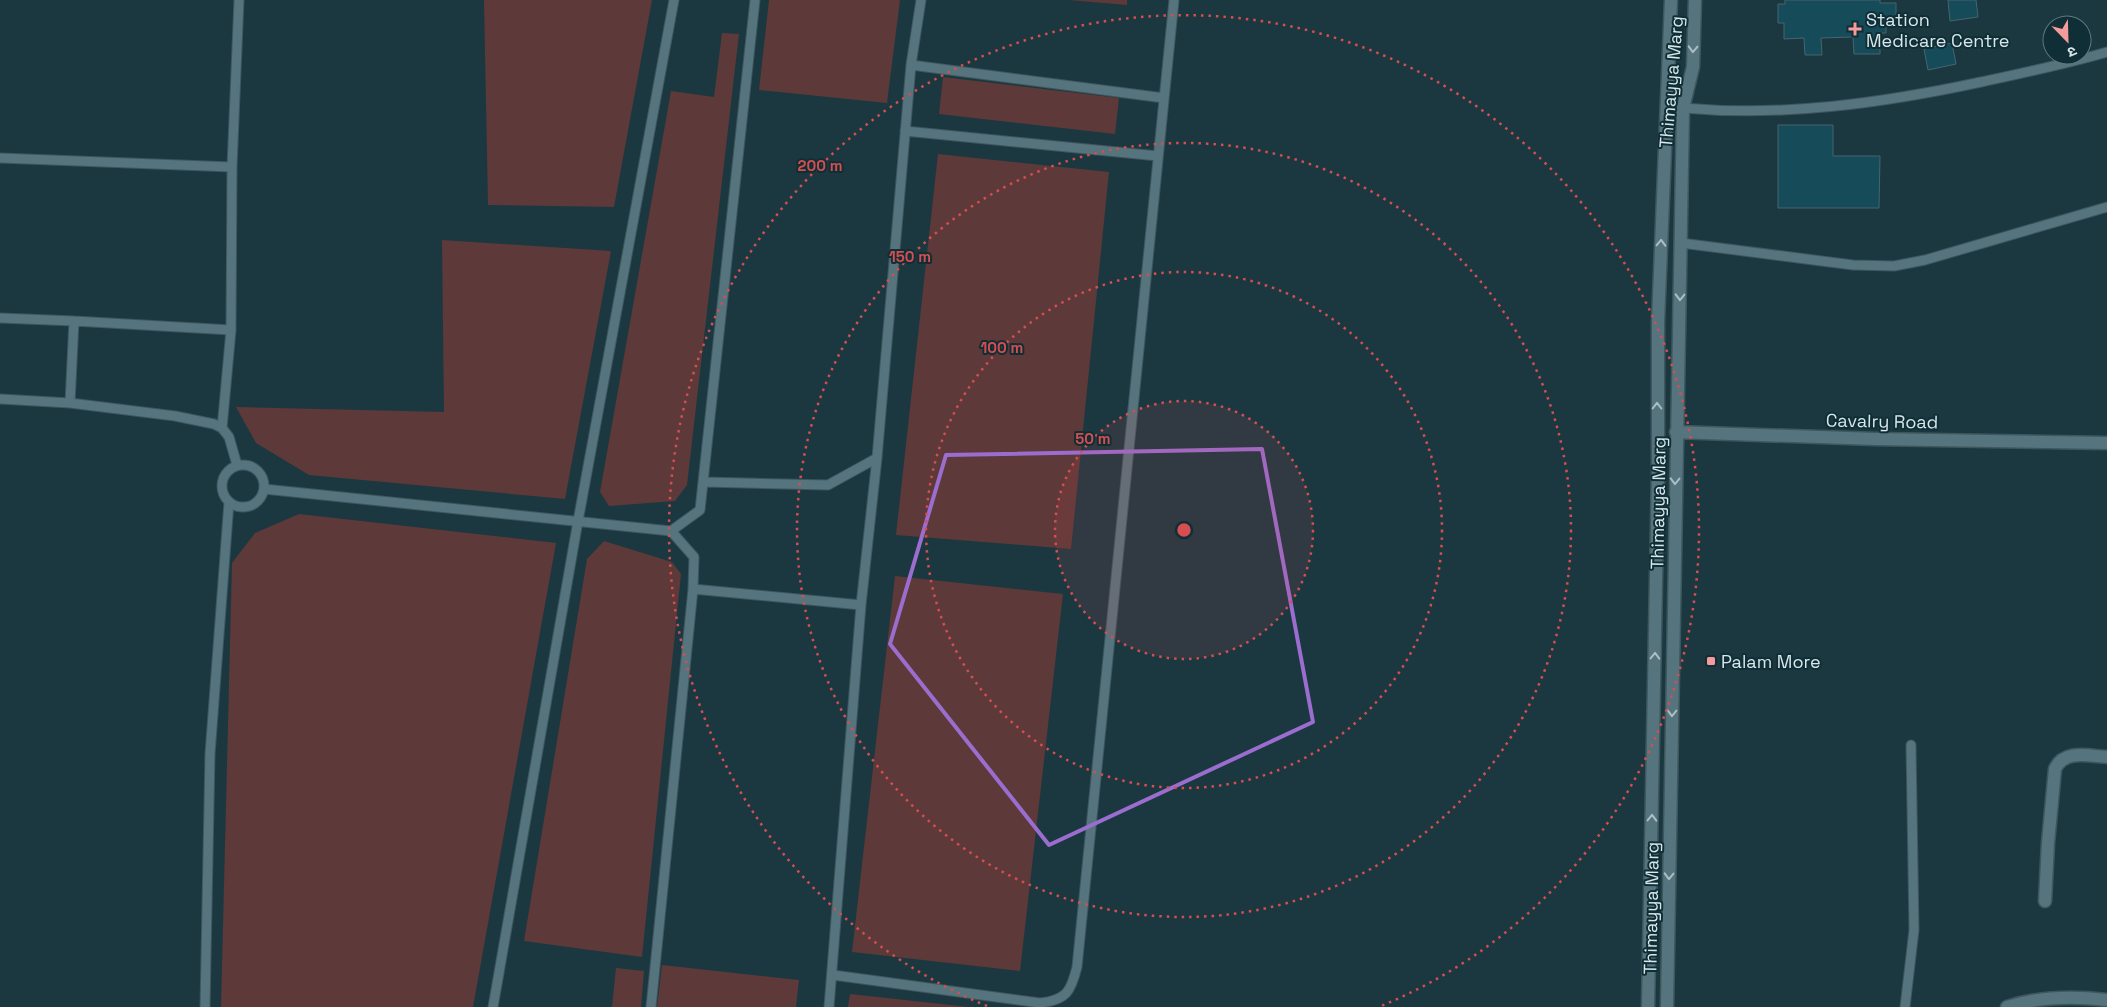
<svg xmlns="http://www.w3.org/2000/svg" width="2107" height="1007" viewBox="0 0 2107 1007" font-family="'Space Grotesk','Noto Sans Devanagari',sans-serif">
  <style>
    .green { fill: #5d3939 }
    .building { fill: #164b59; stroke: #47656e }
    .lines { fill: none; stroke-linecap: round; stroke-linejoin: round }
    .lane-casing { stroke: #3e575e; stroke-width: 11 }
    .street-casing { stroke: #3e575e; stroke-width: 15 }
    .secondary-casing { stroke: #3e575e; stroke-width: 15 }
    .lane { stroke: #56747d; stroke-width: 9 }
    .street { stroke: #56747d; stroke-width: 12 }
    .secondary { stroke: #56747d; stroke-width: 12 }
    .oneway { stroke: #aabfc5 }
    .marked { fill: none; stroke: #9b6dcf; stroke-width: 4; stroke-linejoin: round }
    .ring { fill: none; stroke: #d64e4f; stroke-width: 2.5; stroke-dasharray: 2.5 5 }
    .poi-dot { fill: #f59b9c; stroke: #102e36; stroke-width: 2 }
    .labels { text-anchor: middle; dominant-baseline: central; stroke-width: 4; stroke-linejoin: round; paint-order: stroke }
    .poi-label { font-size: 18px; fill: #d7e7ec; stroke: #102e36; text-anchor: start }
    .street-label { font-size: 18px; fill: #d7e7ec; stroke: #102e36 }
    .centre { fill: #d64e4f; stroke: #102e36; stroke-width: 2.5 }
    .ring-label { font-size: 15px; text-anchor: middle; font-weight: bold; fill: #d64e4f; stroke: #102e36; stroke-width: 4; stroke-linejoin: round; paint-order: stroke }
  </style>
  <rect width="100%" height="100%" fill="#1b3840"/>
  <path class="green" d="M 484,0 L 652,0 L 614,207 L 488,205 Z
    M 769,0 L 900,0 L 887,103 L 759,90 Z
    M 1069,0 L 1127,0 L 1127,5 Z
    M 722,33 L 739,34 L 687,485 L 675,501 L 609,506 L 600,492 L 671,91 L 714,97 Z
    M 943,77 L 1119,98 L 1115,134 L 939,114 Z
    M 938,154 L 1109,172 L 1071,549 L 896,535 Z
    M 442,240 L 611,251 L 565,499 L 309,475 L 256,443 L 236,407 L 444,412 Z
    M 299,514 L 556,543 L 473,1007 L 221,1007 L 232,563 L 255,533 Z
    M 604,541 L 672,562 L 681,574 L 642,957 L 524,941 L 587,559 Z
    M 895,576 L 1063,594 L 1020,971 L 852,952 Z
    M 662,965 L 799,980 L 796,1007 L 657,1007 Z
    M 616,968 L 644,971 L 641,1007 L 612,1007 Z
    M 850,994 L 969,1007 L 848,1007 Z"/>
  <path class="building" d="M 1785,0 L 1880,0 L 1880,3 L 1896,3 L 1896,17 L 1886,17 L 1886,33 L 1880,33 L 1880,54 L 1854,54 L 1853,37 L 1821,38 L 1822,55 L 1805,55 L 1804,38 L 1784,39 L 1784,23 L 1778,23 L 1778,4 L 1785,4 Z
    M 1948,0 L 1976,0 L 1978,17 L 1950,21 Z
    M 1952,43 L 1956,64 L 1928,70 L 1924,49 Z
    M 1778,125 L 1833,125 L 1833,156 L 1880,156 L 1879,208 L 1778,208 Z"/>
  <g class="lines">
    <g class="lane-casing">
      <path id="lane" d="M 911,65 L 1164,98
        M 1683,108 C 1784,117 1883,103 1981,82 C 2023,73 2066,64 2107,52
        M 905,131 L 1158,156
        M 0,158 L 232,167
        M 1681,243 L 1853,265 L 1894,266 L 1925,260 L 2107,207
        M 0,318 L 74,321 L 231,330
        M 0,399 L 70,403 L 175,416 L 214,424 L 222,428 L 229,437 L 237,465
        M 70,403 L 74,321
        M 222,428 L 231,330 L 232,167 L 239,0
        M222 486a21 21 0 1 1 42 0a21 21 0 1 1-42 0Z
        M 704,482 L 828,485 L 877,458
        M 264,489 L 671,531
        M 693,589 L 861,605
        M 833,975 L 1040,1003 C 1067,1000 1071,991 1077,967 L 1174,0
        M 205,1007 L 210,754 L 229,502
        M 493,1007 L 578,521 L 674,0
        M 651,1007 L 693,589 L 694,557 L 671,531 L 700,510 L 755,0
        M 829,1007 L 861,605 L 877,458 L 911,65 L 921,0
        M 1905,1007 L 1914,930 L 1911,745"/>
    </g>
    <g class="street-casing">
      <path id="street" d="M 2045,901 L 2048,843 L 2055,769 C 2064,749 2089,756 2107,757
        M 2007,1007 C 2040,996 2073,996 2107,1000"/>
    </g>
    <g class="secondary-casing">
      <path id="secondary" d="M 1676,432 L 1875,439 L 2107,443
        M 1648,1007 L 1658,472 L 1658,322 L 1671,0
        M 1667,1007 L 1683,108 L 1693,67 L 1695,0"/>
    </g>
    <use href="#lane" class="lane"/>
    <use href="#street" class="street"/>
    <use href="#secondary" class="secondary"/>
  </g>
  <defs><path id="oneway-chevron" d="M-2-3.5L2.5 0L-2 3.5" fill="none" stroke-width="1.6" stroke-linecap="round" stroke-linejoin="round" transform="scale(1.25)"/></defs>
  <g class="oneway">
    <use href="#oneway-chevron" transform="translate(1693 49) rotate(92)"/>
    <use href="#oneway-chevron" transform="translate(1661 243) rotate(-88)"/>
    <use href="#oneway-chevron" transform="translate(1680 297) rotate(91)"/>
    <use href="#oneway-chevron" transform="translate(1657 406) rotate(-90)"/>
    <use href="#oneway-chevron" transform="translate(1675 481) rotate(91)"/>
    <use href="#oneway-chevron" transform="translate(1655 656) rotate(-89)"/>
    <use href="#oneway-chevron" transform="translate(1672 713) rotate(91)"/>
    <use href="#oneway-chevron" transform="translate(1652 818) rotate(-89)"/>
    <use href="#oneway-chevron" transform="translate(1669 876) rotate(91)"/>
  </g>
  <path class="marked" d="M 1262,449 L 1313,722 L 1049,845 L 890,644 L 946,455 Z"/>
  <circle cx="1184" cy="530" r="129" fill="#d64e4f" fill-opacity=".12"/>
  <g class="ring">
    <circle cx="1184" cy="530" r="129"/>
    <circle cx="1184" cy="530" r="258"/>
    <circle cx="1184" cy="530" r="387"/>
    <path d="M987 1006A515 515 0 1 1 1381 1006"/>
  </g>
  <g class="poi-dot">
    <path d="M1852.5 21.5h5v5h5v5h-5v5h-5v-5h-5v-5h5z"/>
    <rect x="1706" y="656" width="10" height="10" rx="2.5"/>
  </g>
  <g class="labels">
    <g class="poi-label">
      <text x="1866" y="19">Station<tspan x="1866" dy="21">Medicare Centre</tspan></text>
      <text x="1721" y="661">Palam More</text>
    </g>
    <g class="street-label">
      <text transform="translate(1671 82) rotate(-85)">Thimayya Marg</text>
      <text transform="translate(1882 421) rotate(1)">Cavalry Road</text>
      <text transform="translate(1658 503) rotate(-89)">Thimayya Marg</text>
      <text transform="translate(1651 908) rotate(-89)">Thimayya Marg</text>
    </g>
  </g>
  <circle cx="1184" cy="530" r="8" class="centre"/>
  <g class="ring-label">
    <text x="820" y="171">200 m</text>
    <text x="910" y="262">150 m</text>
    <text x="1002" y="353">100 m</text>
    <text x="1093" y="444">50 m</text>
  </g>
  <g transform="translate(2067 40) rotate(157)"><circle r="24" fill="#102e36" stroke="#60787f"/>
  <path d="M0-4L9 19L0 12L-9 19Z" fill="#f59b9c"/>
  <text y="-8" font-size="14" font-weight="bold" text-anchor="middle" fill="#d7e7ec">उ</text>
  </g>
</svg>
